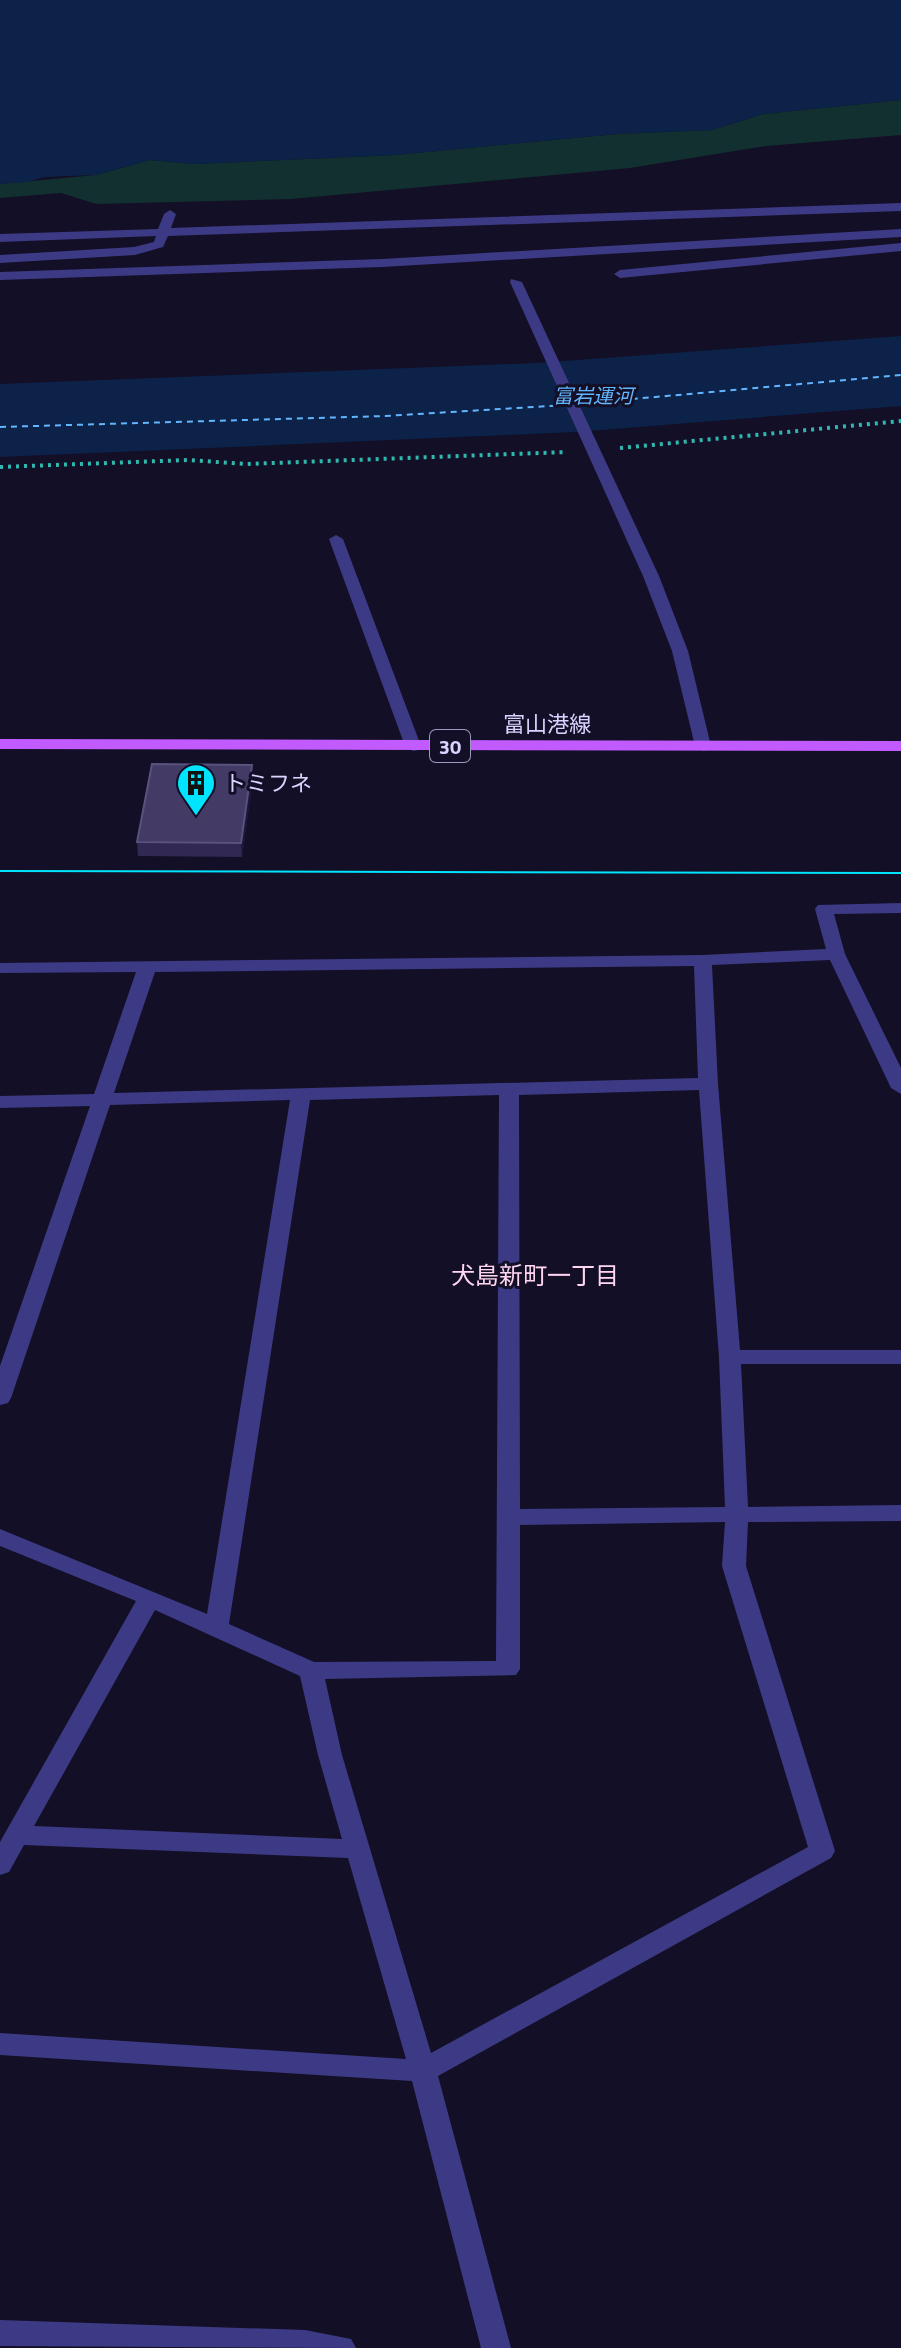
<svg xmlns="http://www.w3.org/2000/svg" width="901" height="2348" viewBox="0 0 901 2348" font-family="'Titillium Web','Noto Sans JP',sans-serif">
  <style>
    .green { fill: #12302f }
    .water { fill: #0c2248 }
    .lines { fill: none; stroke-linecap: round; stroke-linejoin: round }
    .ferry { stroke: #62b6ff; stroke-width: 2; stroke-dasharray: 6 5; stroke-linecap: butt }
    .path { stroke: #2fb8b0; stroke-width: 4; stroke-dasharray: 3 5; stroke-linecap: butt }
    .service { fill: #3d3a85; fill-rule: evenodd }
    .minor { fill: #3d3a85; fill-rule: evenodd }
    .tertiary { fill: #3d3a85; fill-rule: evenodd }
    .primary { fill: #c25bff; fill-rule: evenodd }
    .tram { stroke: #00e5ff; stroke-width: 2 }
    .wall { fill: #312854 }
    .shaded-wall { fill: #1d163a }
    .building { fill: #433a66; stroke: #5a527e; stroke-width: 2 }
    .labels { text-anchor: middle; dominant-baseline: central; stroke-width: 6; stroke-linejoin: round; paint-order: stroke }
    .far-water-label { font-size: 20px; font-style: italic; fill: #62b6ff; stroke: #130f26 }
    .shield { fill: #130f26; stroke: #9e99be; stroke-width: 2 }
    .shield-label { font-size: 20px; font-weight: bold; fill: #d9d4ff }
    .street-label { font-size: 22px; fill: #d9d4ff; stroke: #130f26 }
    .poi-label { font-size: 22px; fill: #d9d4ff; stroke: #130f26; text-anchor: start }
    .neighbourhood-label { font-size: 24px; fill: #ffd6f0; stroke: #130f26 }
  </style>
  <rect width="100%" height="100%" fill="#130f26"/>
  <path class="green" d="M 901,100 L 901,135 L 766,146 L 630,168 L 291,199 L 96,204 L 61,193 L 0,198 L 0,184 L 96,175 L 150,160 L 194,164 L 395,155 L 616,134 L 712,130 L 763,114 Z"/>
  <path class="water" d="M 0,0 L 901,0 L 901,100 L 763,114 L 712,130 L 616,134 L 395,155 L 194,164 L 150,160 L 96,175 L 45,177 L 27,182 L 0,184 Z
    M 901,336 L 901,406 L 576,432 L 0,457 L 0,384 L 537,363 Z"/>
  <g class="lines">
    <path class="ferry" d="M 577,404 L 901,375
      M 0,427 L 385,416 L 566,405"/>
    <path class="path" d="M 620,448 L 901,421
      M 0,467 L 188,460 L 246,464 L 567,452"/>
    <path class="service" d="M 901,203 L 901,211 L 168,236 L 163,247 L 135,255 L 0,263 L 0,255 L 134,247 L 154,242 L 156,236 L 0,242 L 0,234 L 158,229 L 164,214 L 170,210 L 176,214 L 171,228 Z
      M 901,243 L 901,251 L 620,278 L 614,274 L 620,270 Z
      M 336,535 L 343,539 L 421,746 L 419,750 L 413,751 L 405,746 L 329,539 Z"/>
    <path class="minor" d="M 901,903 L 901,913 L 834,914 L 845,954 L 901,1068 L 901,1094 L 891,1088 L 830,960 L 712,965 L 718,1084 L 740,1350 L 901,1350 L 901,1364 L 741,1364 L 748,1507 L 901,1505 L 901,1521 L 748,1522 L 746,1566 L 835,1851 L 831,1858 L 438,2076 L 511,2348 L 481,2348 L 412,2081 L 0,2055 L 0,2033 L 406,2059 L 348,1858 L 24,1845 L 9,1872 L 0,1875 L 0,1842 L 136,1601 L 0,1546 L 0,1529 L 207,1614 L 290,1100 L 110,1105 L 11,1398 L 8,1403 L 0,1405 L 0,1366 L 90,1106 L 0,1108 L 0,1096 L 94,1094 L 136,972 L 0,973 L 0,963 L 703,955 L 826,949 L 815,909 L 818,905 ZM 694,966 L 698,1078 L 114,1093 L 155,972 ZM 699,1090 L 719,1357 L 725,1507 L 520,1509 L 519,1095 ZM 499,1095 L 496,1661 L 314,1662 L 229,1624 L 310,1100 ZM 725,1522 L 722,1566 L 808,1847 L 431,2053 L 342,1755 L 325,1679 L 516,1675 L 520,1669 L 520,1525 ZM 155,1610 L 300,1676 L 318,1755 L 342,1839 L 34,1826 Z
      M 0,2320 L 305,2330 L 351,2339 L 356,2348 L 0,2346 Z"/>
    <path class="tertiary" d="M 901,229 L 901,237 L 382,267 L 0,280 L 0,272 L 382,259 Z
      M 511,279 L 522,282 L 659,576 L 688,651 L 711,746 L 709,750 L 703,751 L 695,746 L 672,651 L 643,576 L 510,282 Z"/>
    <path class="primary" d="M 0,739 L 901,741 L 901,751 L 0,749 Z"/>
    <path class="tram" d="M 0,871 L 901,873"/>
  </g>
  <path class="wall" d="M 252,765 L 253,778 L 242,857 L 138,856 L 137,842 Z"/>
  <path class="shaded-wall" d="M 252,765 L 253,778 L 242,857 L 241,843 Z"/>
  <path class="building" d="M 152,764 L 252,765 L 241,843 L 137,842 Z"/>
  <defs>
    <g id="building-pin" transform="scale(2)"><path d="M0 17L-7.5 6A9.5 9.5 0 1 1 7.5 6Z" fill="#00e5ff" stroke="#130f26"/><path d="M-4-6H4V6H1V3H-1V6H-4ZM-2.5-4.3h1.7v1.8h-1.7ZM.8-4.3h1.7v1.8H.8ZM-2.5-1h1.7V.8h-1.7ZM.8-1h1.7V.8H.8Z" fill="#111"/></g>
  </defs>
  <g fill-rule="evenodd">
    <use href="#building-pin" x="196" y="783"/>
  </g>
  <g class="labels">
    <g class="far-water-label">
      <text x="593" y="395">富岩運河</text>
    </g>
    <rect class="shield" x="430" y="730" width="40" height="32" rx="6"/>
    <g class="shield-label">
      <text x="450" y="746">30</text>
    </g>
    <g class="street-label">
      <text x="547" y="724">富山港線</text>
    </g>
    <g class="poi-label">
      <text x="224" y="783">トミフネ</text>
    </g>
    <g class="neighbourhood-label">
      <text x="535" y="1275">犬島新町一丁目</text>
    </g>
  </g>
</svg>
